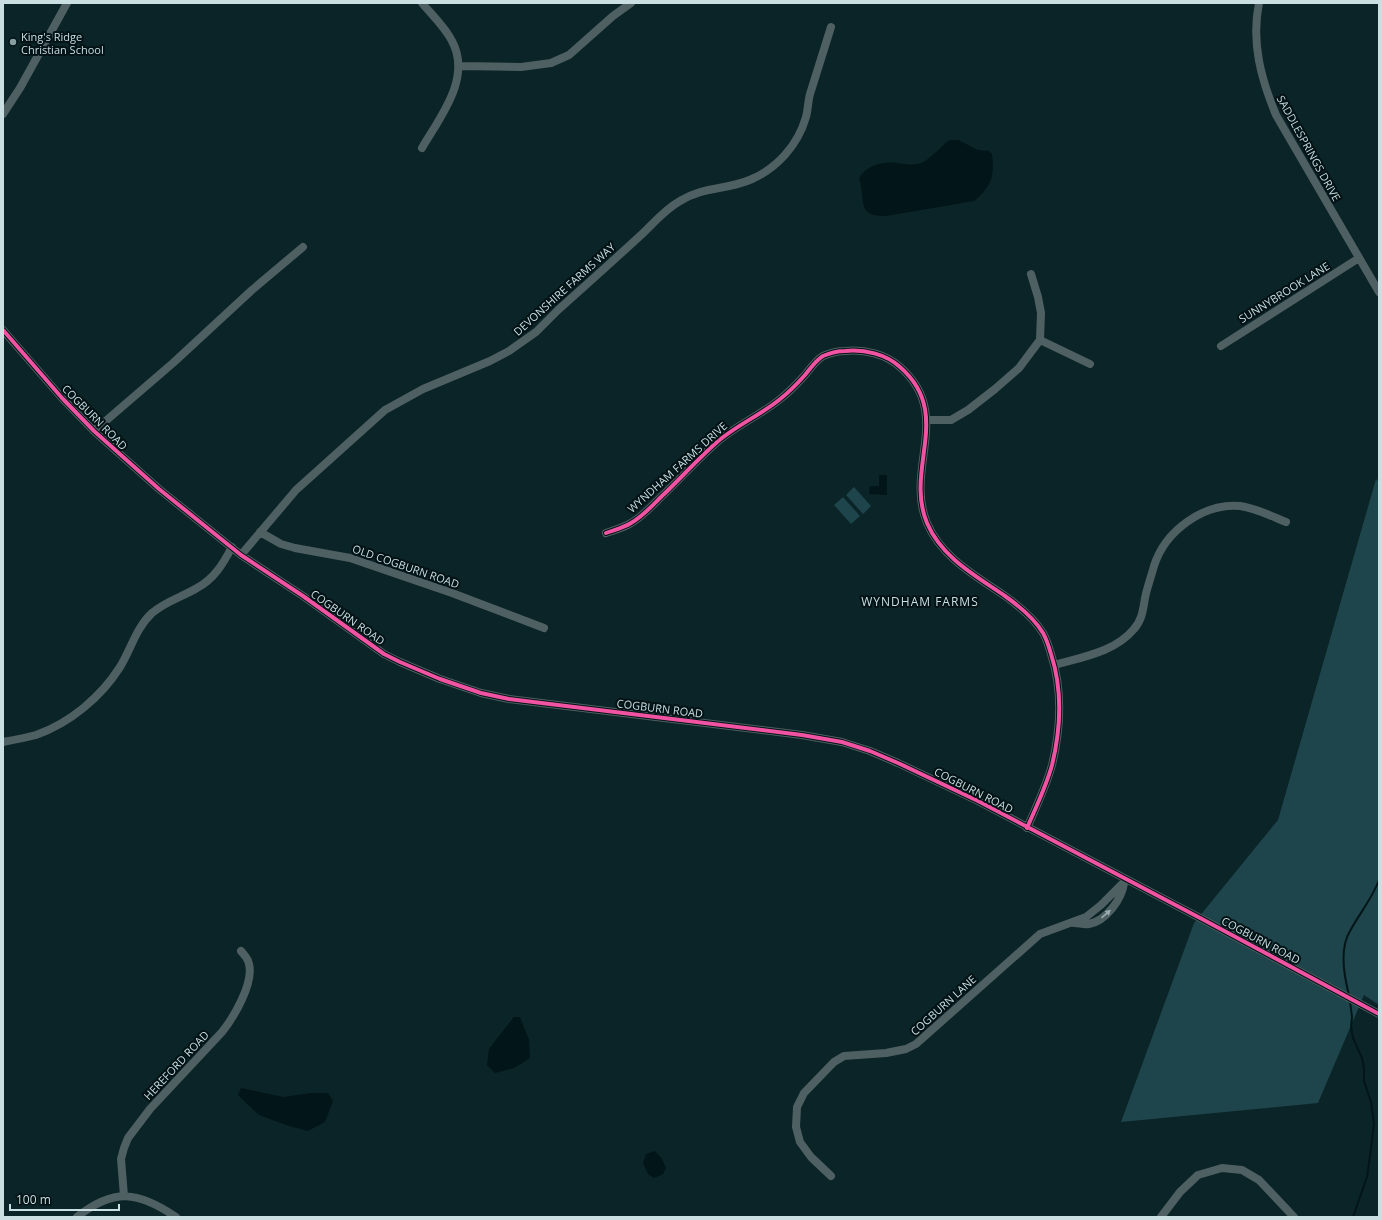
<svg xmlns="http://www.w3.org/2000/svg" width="1382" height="1220" viewBox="0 0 1382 1220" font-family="'Open Sans',sans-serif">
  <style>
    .green { fill: #1d454b }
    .water { fill: #021518 }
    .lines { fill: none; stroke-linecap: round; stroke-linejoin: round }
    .stream { stroke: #021518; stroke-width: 2 }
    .minor { stroke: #4f6062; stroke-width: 8 }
    .cycleway-casing { stroke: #031215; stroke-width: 6 }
    .cycleway { stroke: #f153a3; stroke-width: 4 }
    .oneway { fill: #98acaf }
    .poi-dot { fill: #869ea1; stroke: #031215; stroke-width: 1.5 }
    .labels { text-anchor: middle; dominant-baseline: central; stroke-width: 4; stroke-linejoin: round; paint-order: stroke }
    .poi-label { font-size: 11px; fill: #c9dfe2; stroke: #031215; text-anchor: start }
    .street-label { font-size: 11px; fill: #c9dfe2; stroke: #031215 }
    .neighbourhood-label { font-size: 12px; letter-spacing: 1px; fill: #c9dfe2; stroke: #031215 }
  </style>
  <rect width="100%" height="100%" fill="#0b2427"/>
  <path class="green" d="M 1376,479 L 1379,482 L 1379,1005 L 1364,995 L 1318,1103 L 1121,1122 L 1194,923 L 1278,820 Z
    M 854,487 L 871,506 L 863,514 L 846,495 Z
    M 843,497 L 860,516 L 851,524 L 834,505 Z"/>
  <path class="water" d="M 952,140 L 958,140 L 978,150 L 989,151 L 992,154 C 995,177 991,187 974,201 L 886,216 C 855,217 866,198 859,178 C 867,165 883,161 897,163 C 906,164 913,166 921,163 C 928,161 942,146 948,141 Z
    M 879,475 L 887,475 L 887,495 L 869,494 L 870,486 L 879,486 Z
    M 514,1017 L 520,1017 L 529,1040 L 530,1058 L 514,1068 L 495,1073 L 487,1065 L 489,1049 Z
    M 241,1088 L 283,1097 L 311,1093 L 328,1093 L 333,1101 L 325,1122 L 308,1131 L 289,1126 L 259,1115 L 238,1095 Z
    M 655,1151 L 662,1159 L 666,1168 L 663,1174 L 654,1178 L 648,1174 L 643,1163 L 646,1154 Z"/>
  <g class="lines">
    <path class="stream" d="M 1349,995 C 1344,976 1339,949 1350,931 C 1359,914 1372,899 1379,880
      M 1350,1001 L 1352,1017 L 1351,1027 L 1353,1038 L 1362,1058 L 1364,1068 L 1364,1081 L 1371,1102 L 1374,1123 L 1370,1156 L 1367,1177 L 1353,1217"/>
    <path class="minor" d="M 422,3 C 432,15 445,27 452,41 C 472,78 440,117 422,148
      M 1259,3 C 1251,42 1261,79 1276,115 L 1379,292
      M 460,66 L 521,67 L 551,63 L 569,55 L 613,16 L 631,3
      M 3,114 L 20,88 L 67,3
      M 3,330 L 62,398 L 94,431 L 159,489 L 241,555 L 303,596 L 384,654 L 400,662 L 440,679 L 481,693 L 509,699 L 802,735 L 842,742 L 870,751 L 898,763 L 978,801 L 1202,919 L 1379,1014
      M 1040,340 L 1090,364
      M 1221,346 L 1359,258
      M 927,420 L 951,420 L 968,410 L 995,389 L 1019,368 L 1040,340 L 1041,313 L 1038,297 L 1031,274
      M 94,431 L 173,363 L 252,290 L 303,247
      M 260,532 L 281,544 L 295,548 L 350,558 L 452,593 L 544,628
      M 606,533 C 614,530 623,528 631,523 C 642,517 652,506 661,497 C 680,479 697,460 716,443 C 735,426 759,416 779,400 C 788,393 797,384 805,375 C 810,369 816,360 823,356 C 830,353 838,351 845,351 C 864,349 886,354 900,367 C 954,414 904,468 927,523 C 942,558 976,576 1005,596 C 1019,606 1034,618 1043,633 C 1047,640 1049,647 1051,654 C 1063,691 1061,728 1052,765 C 1046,787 1036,807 1027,828
      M 241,555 L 296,490 L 385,410 L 423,389 L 490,361 L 509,351 L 536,332 L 558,310 C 586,285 614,260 641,235 C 654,223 664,210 680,201 C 704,186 728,190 752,179 C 777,168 798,145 806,117 C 808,110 808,101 810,94 C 817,71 824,49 831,27
      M 1055,665 C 1082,657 1115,652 1134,629 C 1142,620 1143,610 1145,598 C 1147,588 1151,577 1154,566 C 1165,531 1203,503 1240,506 C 1256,508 1271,516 1286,522
      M 3,742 C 14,740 25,738 36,735 C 70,723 101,697 120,667 C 131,649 136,628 152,613 C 166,601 182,597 197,588 C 214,579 223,564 232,547
      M 1074,923 C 1079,923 1084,925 1089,924 C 1106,921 1122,899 1124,883
      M 831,1176 L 811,1157 L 800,1142 L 796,1127 L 797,1107 L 804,1093 L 834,1062 L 844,1056 L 886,1053 L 906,1049 L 916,1044 L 1040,934 L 1086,917 L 1101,905 L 1124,882
      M 124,1196 L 121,1159 L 124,1148 L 128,1138 L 150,1109 L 222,1032 C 234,1017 254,983 249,964 C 248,958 244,955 241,951
      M 77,1217 C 114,1188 138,1191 176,1217
      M 1161,1217 L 1180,1192 L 1198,1175 L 1222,1168 L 1242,1170 L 1259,1180 L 1294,1217"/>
    <g class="cycleway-casing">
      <path id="cycleway" d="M 3,330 L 62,398 L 94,431 L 159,489 L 241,555 L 303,596 L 384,654 L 400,662 L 440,679 L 481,693 L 509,699 L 802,735 L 842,742 L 870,751 L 898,763 L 978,801 L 1202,919 L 1379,1014
        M 606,533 C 614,530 623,528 631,523 C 642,517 652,506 661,497 C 680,479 697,460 716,443 C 735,426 759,416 779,400 C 788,393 797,384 805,375 C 810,369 816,360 823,356 C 830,353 838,351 845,351 C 864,349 886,354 900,367 C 954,414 904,468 927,523 C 942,558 976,576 1005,596 C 1019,606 1034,618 1043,633 C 1047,640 1049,647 1051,654 C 1063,691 1061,728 1052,765 C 1046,787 1036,807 1027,828"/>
    </g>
    <use href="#cycleway" class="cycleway"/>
  </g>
  <defs><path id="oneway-solid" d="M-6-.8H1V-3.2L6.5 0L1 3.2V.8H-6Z"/></defs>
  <use class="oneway" href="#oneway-solid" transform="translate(1106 914) rotate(-41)"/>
  <circle class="poi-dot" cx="13" cy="42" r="4"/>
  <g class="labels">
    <g class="poi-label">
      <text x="21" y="36">King's Ridge<tspan x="21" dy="13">Christian School</tspan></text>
    </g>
    <g class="street-label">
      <text transform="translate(1309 148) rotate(61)">SADDLESPRINGS DRIVE</text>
      <text transform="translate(564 289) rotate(-42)">DEVONSHIRE FARMS WAY</text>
      <text transform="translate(1284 292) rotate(-32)">SUNNYBROOK LANE</text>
      <text transform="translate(95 417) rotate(45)">COGBURN ROAD</text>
      <text transform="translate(677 467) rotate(-42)">WYNDHAM FARMS DRIVE</text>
      <text transform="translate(406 566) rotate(19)">OLD COGBURN ROAD</text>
      <text transform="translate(348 617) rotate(35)">COGBURN ROAD</text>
      <text transform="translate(660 708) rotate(7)">COGBURN ROAD</text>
      <text transform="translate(974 790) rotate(27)">COGBURN ROAD</text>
      <text transform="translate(1261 940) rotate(28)">COGBURN ROAD</text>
      <text transform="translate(943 1005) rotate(-42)">COGBURN LANE</text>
      <text transform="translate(176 1065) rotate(-47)">HEREFORD ROAD</text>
    </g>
    <g class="neighbourhood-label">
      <text x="920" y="601">WYNDHAM FARMS</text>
    </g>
  </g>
  <rect width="1382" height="1220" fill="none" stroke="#c9dfe2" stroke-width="8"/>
  <path d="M10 1204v6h109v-6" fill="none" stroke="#c9dfe2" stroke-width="2"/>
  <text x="16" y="1204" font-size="12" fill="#c9dfe2" stroke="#031215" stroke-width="3" paint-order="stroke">100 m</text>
</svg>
